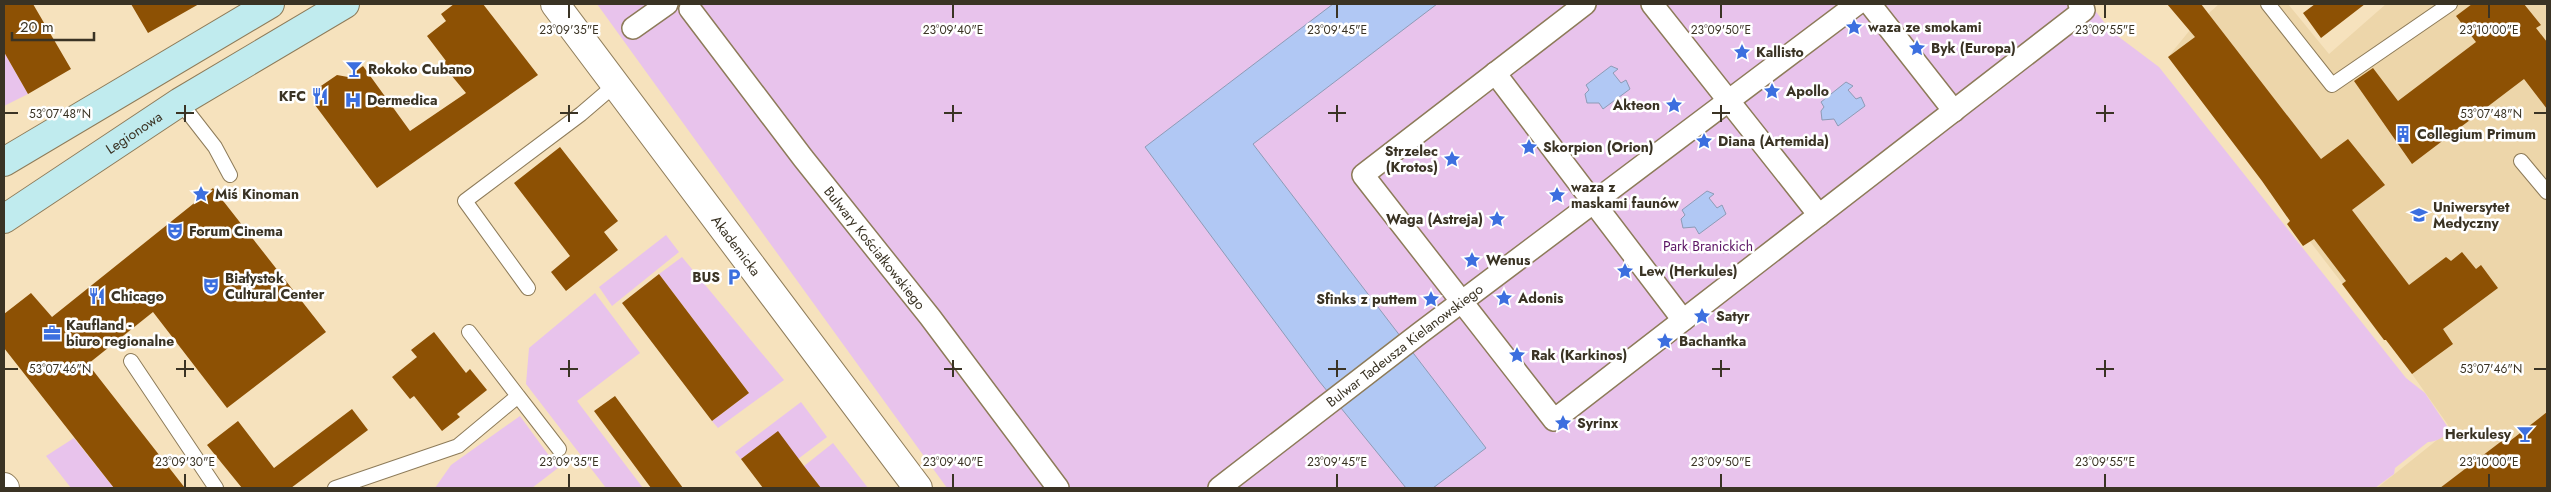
<svg xmlns="http://www.w3.org/2000/svg" width="2551" height="492" viewBox="0 0 2551 492" font-family="Jost,sans-serif">
  <style>
    .built { fill: #edd6aa }
    .green { fill: #e8c3ec }
    .water { fill: #b1c8f4; stroke: #8d9bb6 }
    .building { fill: #8d5104 }
    .lines { fill: none; stroke-linecap: round; stroke-linejoin: round }
    .service-casing { stroke: #8d7b59; stroke-width: 16 }
    .pedestrian-casing { stroke: #8d7b59; stroke-width: 24 }
    .minor-casing { stroke: #8d7b59; stroke-width: 30 }
    .tertiary-casing { stroke: #8d7b59; stroke-width: 30 }
    .secondary-casing { stroke: #8d7b59; stroke-width: 30 }
    .service { stroke: #fff; stroke-width: 14 }
    .pedestrian { stroke: #fff; stroke-width: 21 }
    .minor { stroke: #fff; stroke-width: 28 }
    .tertiary { stroke: #fff; stroke-width: 28 }
    .secondary { stroke: #c0ebee; stroke-width: 28 }
    .ticks { fill: none; stroke: #3a3324; stroke-width: 2 }
    .labels { text-anchor: middle; dominant-baseline: central; stroke-width: 5; stroke-linejoin: round; paint-order: stroke }
    .poi-label { font-size: 14px; font-weight: bold; fill: #3a3324; stroke: #fff; text-anchor: start }
    .street-label { font-size: 14px; fill: #3a3324; stroke: #fff }
    .park-label { font-size: 14px; fill: #5b1464; stroke: #fff }
    .ticks-label { font-size: 12px; text-anchor: middle; fill: #3a3324; stroke: #fff; stroke-width: 5; stroke-linejoin: round; paint-order: stroke }
  </style>
  <rect width="100%" height="100%" fill="#f6e2bd"/>
  <path class="built" d="M 2219,4 L 2288,4 L 2329,54 L 2386,4 L 2547,4 L 2547,488 L 2377,488 L 2447,432 L 2448,425 L 2412,374 L 2168,57 L 2190,30 Z"/>
  <path class="green" d="M 597,4 L 2090,4 L 2111,31 L 2159,67 L 2406,378 L 2425,393 L 2449,429 C 2446,437 2436,442 2428,442 L 2395,468 L 2394,474 L 2375,488 L 947,488 Z
    M 4,52 L 28,94 L 4,106 Z
    M 666,235 L 679,252 L 612,306 L 599,287 Z
    M 682,257 L 784,380 L 718,428 L 712,421 L 749,393 L 659,274 Z
    M 595,293 L 640,353 L 577,401 L 643,488 L 606,488 L 526,384 L 529,348 Z
    M 801,402 L 827,437 L 798,459 L 777,432 L 741,459 L 735,452 Z
    M 520,416 L 558,468 L 532,488 L 435,488 L 451,465 Z
    M 74,438 L 114,488 L 71,488 L 46,456 Z
    M 833,443 L 868,488 L 821,488 L 804,466 Z"/>
  <path class="water" d="M 1333,4 L 1437,4 L 1253,144 L 1486,448 L 1433,488 L 1406,488 L 1319,381 L 1145,147 Z
    M 1611,66 L 1618,69 L 1613,73 L 1621,83 L 1626,80 L 1630,89 L 1603,109 L 1599,103 L 1587,103 L 1585,94 L 1589,90 L 1586,85 Z
    M 1846,82 L 1853,86 L 1848,90 L 1856,99 L 1861,97 L 1865,106 L 1838,126 L 1834,119 L 1822,120 L 1821,111 L 1824,107 L 1821,102 Z
    M 1707,191 L 1714,194 L 1709,198 L 1717,208 L 1722,205 L 1726,214 L 1699,234 L 1695,227 L 1683,228 L 1681,219 L 1685,215 L 1682,210 Z"/>
  <path class="building" d="M 4,4 L 33,4 L 71,69 L 28,94 L 4,52 Z
    M 131,4 L 199,4 L 148,33 Z
    M 454,4 L 483,4 L 538,75 L 377,188 L 315,105 L 325,97 L 318,88 L 337,75 L 348,77 L 363,66 L 410,131 L 466,93 L 442,64 L 446,61 L 427,36 L 446,21 L 441,14 Z
    M 2167,4 L 2201,4 L 2321,159 L 2348,139 L 2385,185 L 2352,210 L 2409,285 L 2446,257 L 2451,261 L 2462,252 L 2476,269 L 2481,265 L 2498,288 L 2443,329 L 2453,344 L 2412,374 L 2386,340 L 2384,340 L 2342,284 L 2346,281 L 2314,239 L 2303,246 L 2287,224 L 2290,221 L 2262,181 L 2168,57 L 2195,37 Z
    M 2315,4 L 2365,4 L 2321,38 L 2303,13 Z
    M 2472,4 L 2524,4 L 2541,25 L 2536,28 L 2547,42 L 2547,109 L 2524,79 L 2412,164 L 2354,81 L 2373,68 L 2398,101 L 2476,42 L 2456,16 Z
    M 560,147 L 618,221 L 604,232 L 618,250 L 566,291 L 551,272 L 570,256 L 514,183 Z
    M 213,188 L 326,332 L 227,408 L 153,312 L 88,364 L 185,488 L 114,488 L 4,348 L 4,314 L 31,293 L 52,317 Z
    M 659,274 L 749,393 L 712,421 L 622,303 Z
    M 434,332 L 466,373 L 470,369 L 487,390 L 457,414 L 460,417 L 442,431 L 414,396 L 410,399 L 392,377 L 417,357 L 411,350 Z
    M 615,396 L 683,488 L 651,488 L 594,411 Z
    M 352,409 L 368,430 L 291,488 L 242,488 L 207,445 L 238,421 L 274,468 Z
    M 2547,412 L 2547,488 L 2440,488 L 2503,440 L 2506,444 Z
    M 778,431 L 804,466 L 821,488 L 763,488 L 741,459 Z"/>
  <g class="lines">
    <g class="service-casing">
      <path id="service" d="M 2268,4 L 2332,85 L 2450,4
        M 180,102 L 215,147 L 230,175
        M 2521,161 L 2547,192
        M 528,288 L 465,201 L 581,114 L 616,84
        M 131,361 L 216,488
        M 518,396 L 559,449
        M 335,488 L 458,446 L 518,396 L 469,332"/>
    </g>
    <g class="pedestrian-casing">
      <g id="pedestrian">
        <path d="M 1585,4 L 1363,175 L 1554,420 L 2084,10 L 2079,4"/>
        <path d="M 1652,4 L 1819,215"/>
        <path d="M 1870,4 L 1954,111"/>
        <path id="s1" d="M 690,9 L 803,158 L 930,317 L 1058,488"/>
        <path d="M 633,28 L 667,4"/>
        <path d="M 1495,73 L 1683,320"/>
        <path id="s2" d="M 1219,488 L 1420,333 L 1857,4"/>
      </g>
    </g>
    <g class="minor-casing">
      <g id="minor">
        <path id="s3" d="M 555,4 L 918,488"/>
      </g>
    </g>
    <g class="tertiary-casing">
      <path id="tertiary" d="M 4,487 L 5,488"/>
    </g>
    <g class="secondary-casing">
      <g id="secondary">
        <path d="M 4,162 L 270,4"/>
        <path id="s4" d="M 4,219 L 180,102 L 345,4"/>
      </g>
    </g>
    <use href="#service" class="service"/>
    <use href="#pedestrian" class="pedestrian"/>
    <use href="#minor" class="minor"/>
    <use href="#tertiary" class="tertiary"/>
    <use href="#secondary" class="secondary"/>
  </g>
  <path class="ticks" d="M 569,5 L 569,18M 953,5 L 953,18M 1337,5 L 1337,18M 1721,5 L 1721,18M 2105,5 L 2105,18M 2489,5 L 2489,18M 185,105 L 185,122M 569,105 L 569,122M 953,105 L 953,122M 1337,105 L 1337,122M 1721,105 L 1721,122M 2105,105 L 2105,122M 5,113 L 18,113M 176,113 L 194,113M 560,113 L 578,113M 944,113 L 962,113M 1328,113 L 1346,113M 1712,113 L 1730,113M 2096,113 L 2114,113M 2534,113 L 2546,113M 185,360 L 185,377M 569,360 L 569,377M 953,360 L 953,377M 1337,360 L 1337,377M 1721,360 L 1721,377M 2105,360 L 2105,377M 5,369 L 18,369M 176,369 L 194,369M 560,369 L 578,369M 944,369 L 962,369M 1328,369 L 1346,369M 1712,369 L 1730,369M 2096,369 L 2114,369M 2534,369 L 2546,369M 185,474 L 185,487M 569,474 L 569,487M 953,474 L 953,487M 1337,474 L 1337,487M 1721,474 L 1721,487M 2105,474 L 2105,487M 2489,474 L 2489,487"/>
  <defs>
    <g id="sight-bare" transform="scale(1.35)"><path d="M0-6L1.8-2.2L6-1.7L2.9 1.2L3.7 5.4L0 3.3L-3.7 5.4L-2.9 1.2L-6-1.7L-1.8-2.2Z" fill="#3c6fdf" stroke="#fff" stroke-width="2.5" paint-order="stroke"/></g>
    <g id="bar-bare" transform="scale(1.35)"><path d="M-6-5H6L.8 .8V4.5H3.5V6h-7V4.5H-.8V.8Z" fill="#3c6fdf" stroke="#fff" stroke-width="2.5" paint-order="stroke"/></g>
    <g id="restaurant-bare" transform="scale(1.35)"><path d="M-5-6h1v4h1v-4h1v4h1v-4h1v5L-1.5 .5V6h-2V.5L-5-1ZM5-6V6H3V1.5H1.5Q1.5-4 5-6Z" fill="#3c6fdf" stroke="#fff" stroke-width="2.5" paint-order="stroke"/></g>
    <g id="hospital-bare" transform="scale(1.35)"><path d="M-5-5h3v3.5h4V-5h3V5h-3V1.5h-4V5h-3Z" fill="#3c6fdf" stroke="#fff" stroke-width="2.5" paint-order="stroke"/></g>
    <g id="building-bare" transform="scale(1.35)"><path d="M-4-6H4V6H1V3H-1V6H-4ZM-2.5-4.3h1.7v1.8h-1.7ZM.8-4.3h1.7v1.8H.8ZM-2.5-1h1.7V.8h-1.7ZM.8-1h1.7V.8H.8Z" fill="#3c6fdf" stroke="#fff" stroke-width="2.5" paint-order="stroke"/></g>
    <g id="university-bare" transform="scale(1.35)"><path d="M0-5L7-2L0 1L-7-2ZM-4 1L0 2.5L4 1V4Q0 6-4 4Z" fill="#3c6fdf" stroke="#fff" stroke-width="2.5" paint-order="stroke"/></g>
    <g id="theatre-bare" transform="scale(1.35)"><path d="M-5-5.5Q0-4 5-5.5V0Q5 5 0 6Q-5 5-5 0ZM-3.3-2.5H-1v1.5H-3.3ZM1-2.5H3.3v1.5H1ZM-2.8 1Q0 5.5 2.8 1Z" fill="#3c6fdf" stroke="#fff" stroke-width="2.5" paint-order="stroke"/></g>
    <g id="parking-bare" transform="scale(1.35)"><path d="M-3.5-5.5H1a3.5 3.5 0 0 1 0 7H-1V5.5H-3.5ZM-1-3.4V-.6H.8a1.4 1.4 0 0 0 0-2.8Z" fill="#3c6fdf" stroke="#fff" stroke-width="2.5" paint-order="stroke"/></g>
    <g id="office-bare" transform="scale(1.35)"><path d="M-6-3h4V-5.5h4V-3h4V5H-6ZM-1-4.5V-3h2v-1.5ZM-6 0V1H6V0Z" fill="#3c6fdf" stroke="#fff" stroke-width="2.5" paint-order="stroke"/></g>
  </defs>
  <g fill-rule="evenodd">
    <use href="#sight-bare" x="1854" y="27"/>
    <use href="#sight-bare" x="1917" y="48"/>
    <use href="#sight-bare" x="1742" y="52"/>
    <use href="#bar-bare" x="354" y="69"/>
    <use href="#sight-bare" x="1772" y="91"/>
    <use href="#restaurant-bare" x="320" y="96"/>
    <use href="#hospital-bare" x="353" y="100"/>
    <use href="#sight-bare" x="1674" y="105"/>
    <use href="#building-bare" x="2403" y="134"/>
    <use href="#sight-bare" x="1704" y="141"/>
    <use href="#sight-bare" x="1529" y="147"/>
    <use href="#sight-bare" x="1452" y="159"/>
    <use href="#sight-bare" x="201" y="194"/>
    <use href="#sight-bare" x="1557" y="195"/>
    <use href="#university-bare" x="2419" y="215"/>
    <use href="#sight-bare" x="1497" y="219"/>
    <use href="#theatre-bare" x="175" y="231"/>
    <use href="#sight-bare" x="1472" y="260"/>
    <use href="#sight-bare" x="1625" y="271"/>
    <use href="#parking-bare" x="734" y="277"/>
    <use href="#theatre-bare" x="211" y="286"/>
    <use href="#restaurant-bare" x="97" y="296"/>
    <use href="#sight-bare" x="1504" y="298"/>
    <use href="#sight-bare" x="1431" y="299"/>
    <use href="#sight-bare" x="1702" y="316"/>
    <use href="#office-bare" x="52" y="333"/>
    <use href="#sight-bare" x="1665" y="341"/>
    <use href="#sight-bare" x="1517" y="355"/>
    <use href="#sight-bare" x="1563" y="423"/>
    <use href="#bar-bare" x="2525" y="434"/>
  </g>
  <g class="labels">
    <g class="poi-label">
      <text x="1868" y="27">waza ze smokami</text>
      <text x="1931" y="48">Byk (Europa)</text>
      <text x="1756" y="52">Kallisto</text>
      <text x="368" y="69">Rokoko Cubano</text>
      <text x="1786" y="91">Apollo</text>
      <text x="306" y="96" text-anchor="end">KFC</text>
      <text x="367" y="100">Dermedica</text>
      <text x="1660" y="105" text-anchor="end">Akteon</text>
      <text x="2417" y="134">Collegium Primum</text>
      <text x="1718" y="141">Diana (Artemida)</text>
      <text x="1543" y="147">Skorpion (Orion)</text>
      <text x="1438" y="151" text-anchor="end">Strzelec<tspan x="1438" dy="16">(Krotos)</tspan></text>
      <text x="1571" y="187">waza z<tspan x="1571" dy="16">maskami faunów</tspan></text>
      <text x="215" y="194">Miś Kinoman</text>
      <text x="2433" y="207">Uniwersytet<tspan x="2433" dy="16">Medyczny</tspan></text>
      <text x="1483" y="219" text-anchor="end">Waga (Astreja)</text>
      <text x="189" y="231">Forum Cinema</text>
      <text x="1486" y="260">Wenus</text>
      <text x="1639" y="271">Lew (Herkules)</text>
      <text x="720" y="277" text-anchor="end">BUS</text>
      <text x="225" y="278">Białystok<tspan x="225" dy="16">Cultural Center</tspan></text>
      <text x="111" y="296">Chicago</text>
      <text x="1518" y="298">Adonis</text>
      <text x="1417" y="299" text-anchor="end">Sfinks z puttem</text>
      <text x="1716" y="316">Satyr</text>
      <text x="66" y="325">Kaufland -<tspan x="66" dy="16">biuro regionalne</tspan></text>
      <text x="1679" y="341">Bachantka</text>
      <text x="1531" y="355">Rak (Karkinos)</text>
      <text x="1577" y="423">Syrinx</text>
      <text x="2511" y="434" text-anchor="end">Herkulesy</text>
    </g>
    <g class="street-label">
      <text stroke="none"><textPath href="#s4" startOffset="156">Legionowa</textPath></text>
      <text stroke="none"><textPath href="#s3" startOffset="302">Akademicka</textPath></text>
      <text stroke="none"><textPath href="#s1" startOffset="302">Bulwary Kościałkowskiego</textPath></text>
      <text stroke="none"><textPath href="#s2" startOffset="234">Bulwar Tadeusza Kielanowskiego</textPath></text>
    </g>
    <g class="park-label">
      <text x="1708" y="246">Park Branickich</text>
    </g>
  </g>
  <g class="ticks-label">
    <text x="569" y="34">23°09'35"E</text>
    <text x="953" y="34">23°09'40"E</text>
    <text x="1337" y="34">23°09'45"E</text>
    <text x="1721" y="34">23°09'50"E</text>
    <text x="2105" y="34">23°09'55"E</text>
    <text x="2489" y="34">23°10'00"E</text>
    <text x="60" y="118">53°07'48"N</text>
    <text x="2491" y="118">53°07'48"N</text>
    <text x="60" y="373">53°07'46"N</text>
    <text x="2491" y="373">53°07'46"N</text>
    <text x="185" y="466">23°09'30"E</text>
    <text x="569" y="466">23°09'35"E</text>
    <text x="953" y="466">23°09'40"E</text>
    <text x="1337" y="466">23°09'45"E</text>
    <text x="1721" y="466">23°09'50"E</text>
    <text x="2105" y="466">23°09'55"E</text>
    <text x="2489" y="466">23°10'00"E</text>
  </g>
  <rect width="2551" height="492" fill="none" stroke="#3a3324" stroke-width="10"/>
  <path d="M12 32v8h82v-8" fill="none" stroke="#3a3324" stroke-width="2.5"/>
  <text x="20" y="32" font-size="15" fill="#3a3324" stroke="#ffffff" stroke-width="4" paint-order="stroke">20 m</text>
</svg>
